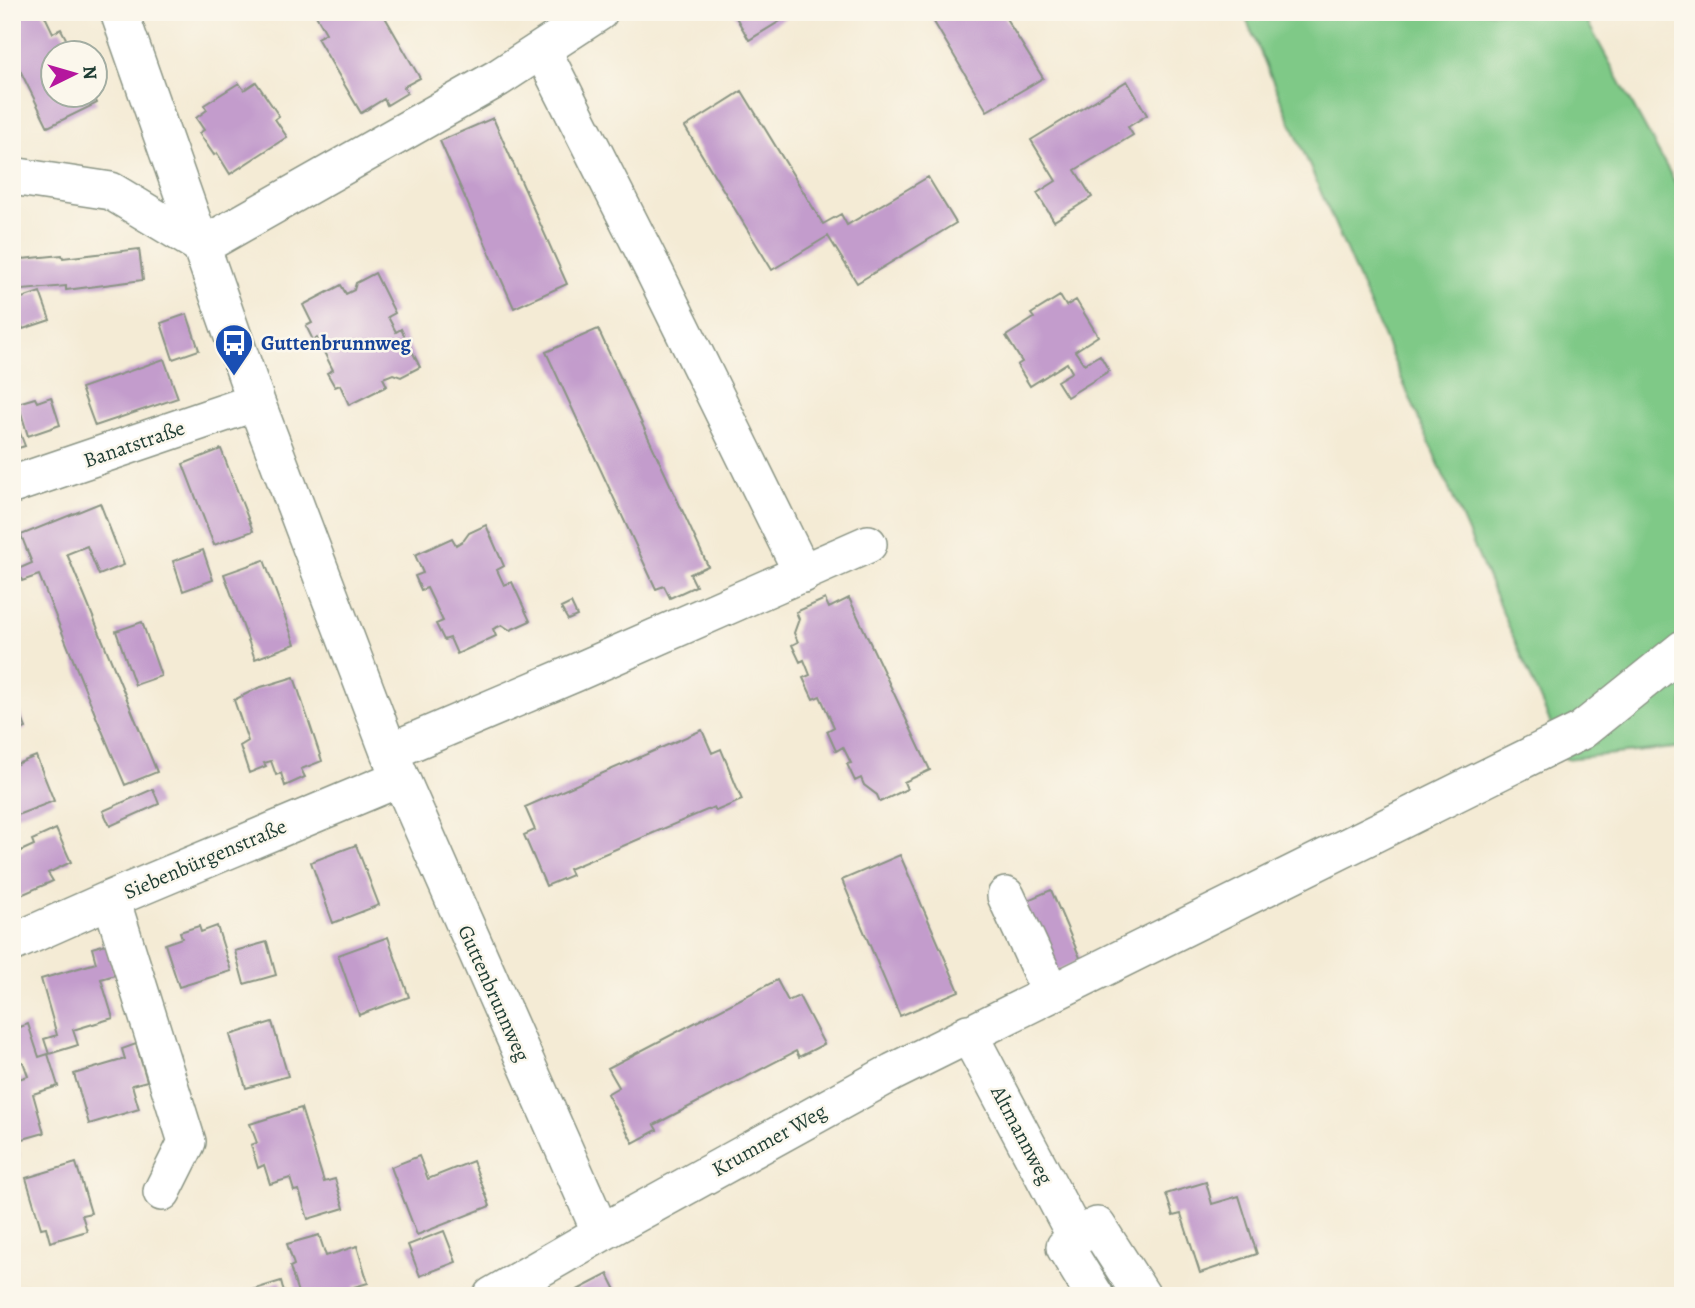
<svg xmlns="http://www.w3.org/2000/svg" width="1695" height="1308" viewBox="0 0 1695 1308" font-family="Alegreya,serif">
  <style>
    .green { fill: #7fc987; stroke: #4f835e; stroke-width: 2 }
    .building { fill: #c39ccc }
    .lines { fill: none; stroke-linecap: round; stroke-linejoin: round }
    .minor-casing { stroke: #8a9484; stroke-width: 40 }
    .minor { stroke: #fff; stroke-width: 37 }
    .labels { text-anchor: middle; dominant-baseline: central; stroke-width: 5; stroke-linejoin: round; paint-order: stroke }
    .transit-label { font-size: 21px; font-weight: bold; fill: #164399; stroke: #fbf7ec; text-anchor: start }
    .street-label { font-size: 21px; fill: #1f3d34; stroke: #fbf7ec }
  </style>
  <rect width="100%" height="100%" fill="#fbf7ec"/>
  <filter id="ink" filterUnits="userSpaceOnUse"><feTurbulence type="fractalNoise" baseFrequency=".0143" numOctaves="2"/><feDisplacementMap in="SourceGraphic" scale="14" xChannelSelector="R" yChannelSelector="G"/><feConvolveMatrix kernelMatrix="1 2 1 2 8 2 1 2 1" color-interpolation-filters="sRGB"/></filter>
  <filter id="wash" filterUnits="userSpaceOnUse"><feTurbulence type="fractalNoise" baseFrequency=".00686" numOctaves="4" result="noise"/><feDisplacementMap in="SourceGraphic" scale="28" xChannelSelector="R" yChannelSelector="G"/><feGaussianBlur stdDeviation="1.57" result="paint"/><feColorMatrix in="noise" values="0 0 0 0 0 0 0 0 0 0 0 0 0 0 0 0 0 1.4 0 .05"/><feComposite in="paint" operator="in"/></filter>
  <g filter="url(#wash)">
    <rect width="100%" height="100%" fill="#f4ebd5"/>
    <path class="green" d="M 1243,12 L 1582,12 L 1683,197 L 1683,747 L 1566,759 Z"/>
    <g id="blocks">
      <path class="building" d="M 12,12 L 43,12 L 53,33 L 61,29 L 73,52 L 52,52 L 52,94 L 93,94 L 97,103 L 48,127 L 12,54 Z
        M 314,12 L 382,12 L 420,78 L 403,87 L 407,93 L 387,105 L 384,99 L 361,113 L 317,38 L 326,33 Z
        M 733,12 L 795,12 L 749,40 Z
        M 928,12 L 1002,12 L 1043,78 L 987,111 Z
        M 1127,81 L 1147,115 L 1128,127 L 1133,135 L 1075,170 L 1092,197 L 1054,221 L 1037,193 L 1056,181 L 1031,140 Z
        M 256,82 L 279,116 L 275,119 L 287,137 L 230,174 L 217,153 L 214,155 L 199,133 L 204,130 L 196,118 L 207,110 L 204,105 L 239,83 L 244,90 Z
        M 742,91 L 823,224 L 841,214 L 847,225 L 928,177 L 956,223 L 857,283 L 828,236 L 772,270 L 685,127 Z
        M 493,118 L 567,284 L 514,308 L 440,141 Z
        M 139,249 L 143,280 L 66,290 L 66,286 L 12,291 L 12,260 L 62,255 L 63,258 Z
        M 375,273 L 395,313 L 388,317 L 396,332 L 401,329 L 420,367 L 401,377 L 393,374 L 383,378 L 387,386 L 349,405 L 340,385 L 335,387 L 327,373 L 333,370 L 317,338 L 313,340 L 306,326 L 312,323 L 303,305 L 341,285 L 346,294 L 354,290 L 356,283 Z
        M 40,292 L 50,320 L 23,329 L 13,301 Z
        M 1060,296 L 1066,306 L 1076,300 L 1098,336 L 1075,351 L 1084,364 L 1100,355 L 1109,371 L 1067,397 L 1057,381 L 1072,372 L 1067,363 L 1030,386 L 1017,365 L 1022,362 L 1006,336 L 1034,318 L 1031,314 Z
        M 187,314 L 199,350 L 173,359 L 161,323 Z
        M 598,329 L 708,566 L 690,574 L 696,586 L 670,598 L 664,586 L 656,589 L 546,352 Z
        M 164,359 L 178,398 L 95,426 L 81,388 Z
        M 51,397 L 60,425 L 28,436 L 18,403 L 35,398 L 37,402 Z
        M 12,412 L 25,446 L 12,450 Z
        M 221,449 L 253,531 L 214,545 L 183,464 Z
        M 100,503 L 124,565 L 99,575 L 87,546 L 67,554 L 157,772 L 125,785 L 95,714 L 39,575 L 22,581 L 18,569 L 32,563 L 21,535 Z
        M 486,525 L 504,566 L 497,570 L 504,585 L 512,582 L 530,621 L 510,630 L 502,625 L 493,629 L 496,636 L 457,654 L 450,638 L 444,640 L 436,624 L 443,621 L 427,588 L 421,590 L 415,576 L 423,573 L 415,555 L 452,538 L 456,545 L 464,540 L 469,533 Z
        M 203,550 L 213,580 L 183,591 L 173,561 Z
        M 264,560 L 295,644 L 255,659 L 224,574 Z
        M 849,598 L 930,770 L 904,782 L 907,789 L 880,802 L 877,795 L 864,785 L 861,778 L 855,781 L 847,764 L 851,763 L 843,747 L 836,751 L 827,731 L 834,727 L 820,696 L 813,699 L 803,678 L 810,675 L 804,660 L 800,662 L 792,645 L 798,642 L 794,633 L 799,619 L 796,612 L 825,599 L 829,608 Z
        M 571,603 L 577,616 L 568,620 L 561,608 Z
        M 142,622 L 161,676 L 135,685 L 116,631 Z
        M 294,677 L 322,761 L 301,769 L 305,777 L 285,786 L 281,773 L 276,775 L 271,761 L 264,763 L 266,766 L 249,773 L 240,746 L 248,741 L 234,700 L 258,688 Z
        M 12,693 L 26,728 L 12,734 Z
        M 702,730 L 712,753 L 721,749 L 742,800 L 716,811 L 714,807 L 569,869 L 572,875 L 546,886 L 524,835 L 535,830 L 525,807 Z
        M 36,756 L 54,801 L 12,817 L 12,766 Z
        M 153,789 L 159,804 L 110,826 L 103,811 Z
        M 56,829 L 71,862 L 48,873 L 53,881 L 12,899 L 12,855 L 34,845 L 32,840 Z
        M 356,845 L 379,905 L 333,923 L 311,862 Z
        M 900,855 L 959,991 L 900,1016 L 842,880 Z
        M 1051,890 L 1081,960 L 1053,972 L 1023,902 Z
        M 199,926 L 201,932 L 217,926 L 231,971 L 179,987 L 165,944 L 182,938 L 180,932 Z
        M 388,937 L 409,997 L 359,1015 L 338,955 Z
        M 267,942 L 276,975 L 244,984 L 235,951 Z
        M 106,944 L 115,975 L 101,979 L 113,1018 L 73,1030 L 78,1045 L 49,1054 L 44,1039 L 57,1035 L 41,979 L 96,963 L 92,948 Z
        M 777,980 L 788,1001 L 799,996 L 824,1044 L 799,1057 L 796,1051 L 654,1125 L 657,1130 L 633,1143 L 607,1094 L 619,1087 L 608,1068 Z
        M 272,1022 L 288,1076 L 246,1088 L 230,1035 Z
        M 28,1024 L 39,1057 L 48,1054 L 58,1086 L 33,1094 L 44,1133 L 16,1141 L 20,1156 L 12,1159 L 12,1081 L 28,1076 L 23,1062 L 19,1063 L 14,1047 L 12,1048 L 12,1030 Z
        M 136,1044 L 147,1081 L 132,1085 L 139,1109 L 89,1124 L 74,1074 L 125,1059 L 122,1049 Z
        M 301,1108 L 324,1182 L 335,1179 L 344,1208 L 308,1219 L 299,1190 L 294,1191 L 290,1178 L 270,1184 L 264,1165 L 258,1168 L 251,1145 L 257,1143 L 250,1124 Z
        M 419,1156 L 428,1179 L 473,1161 L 490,1206 L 417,1235 L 391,1167 Z
        M 76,1163 L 91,1213 L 82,1215 L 87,1231 L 50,1242 L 46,1227 L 41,1228 L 26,1178 Z
        M 1206,1182 L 1212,1204 L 1239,1196 L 1257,1254 L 1200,1273 L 1181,1214 L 1173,1216 L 1166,1194 Z
        M 444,1231 L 456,1262 L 420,1276 L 408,1245 Z
        M 319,1235 L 326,1256 L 357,1246 L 368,1283 L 354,1287 L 357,1296 L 299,1296 L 290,1267 L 294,1265 L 287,1244 Z
        M 608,1274 L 619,1296 L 566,1296 Z
        M 281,1281 L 285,1296 L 250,1296 L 249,1291 Z"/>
    </g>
  </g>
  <g filter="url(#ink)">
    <use href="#blocks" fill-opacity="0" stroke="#8a9484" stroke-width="2"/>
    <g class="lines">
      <g class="minor-casing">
        <path id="minor" d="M 119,12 L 256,402 L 389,752 L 601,1233
          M 542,50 L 655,273 L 803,574
          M 12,176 L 111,191 L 202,246
          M 202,246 L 498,78 L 599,12
          M 12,485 L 256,402
          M 389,752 L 575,673 L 868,544
          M 1006,896 L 1051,993
          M 111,899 L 187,1142 L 162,1192
          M 12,943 L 111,899 L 400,778
          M 968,1033 L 1076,1237 L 1065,1247 L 1095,1296
          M 1076,1237 L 1097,1226 L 1142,1296
          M 492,1296 L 601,1233 L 893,1072 L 1581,731 L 1683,649"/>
      </g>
      <use href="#minor" class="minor"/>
    </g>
  </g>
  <defs>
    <g id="bus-pin" transform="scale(2.0125)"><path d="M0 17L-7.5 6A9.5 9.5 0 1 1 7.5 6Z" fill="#1a4fb4" stroke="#fbf7ec"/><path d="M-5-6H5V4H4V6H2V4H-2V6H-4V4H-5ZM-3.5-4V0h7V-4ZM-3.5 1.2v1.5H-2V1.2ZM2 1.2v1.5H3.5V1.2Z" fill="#fff"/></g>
  </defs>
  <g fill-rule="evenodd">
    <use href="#bus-pin" x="234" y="343"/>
  </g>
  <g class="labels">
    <g class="transit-label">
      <text x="261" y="343">Guttenbrunnweg</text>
    </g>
    <g class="street-label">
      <text transform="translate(134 444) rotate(-19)">Banatstraße</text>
      <text transform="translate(205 859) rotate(-23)">Siebenbürgenstraße</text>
      <text transform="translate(494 993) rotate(66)">Guttenbrunnweg</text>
      <text transform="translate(1022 1135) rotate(62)">Altmannweg</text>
      <text transform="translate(769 1140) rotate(-29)">Krummer Weg</text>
    </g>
  </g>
  <rect width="1695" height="1308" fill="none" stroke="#fbf7ec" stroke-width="42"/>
  <g transform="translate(74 74) rotate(85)"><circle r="33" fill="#fbf7ec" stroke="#a3ada2" stroke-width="2"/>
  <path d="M0-5L12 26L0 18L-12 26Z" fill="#b5179e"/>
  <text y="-10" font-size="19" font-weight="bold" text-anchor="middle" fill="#1f3d34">N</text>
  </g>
</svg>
